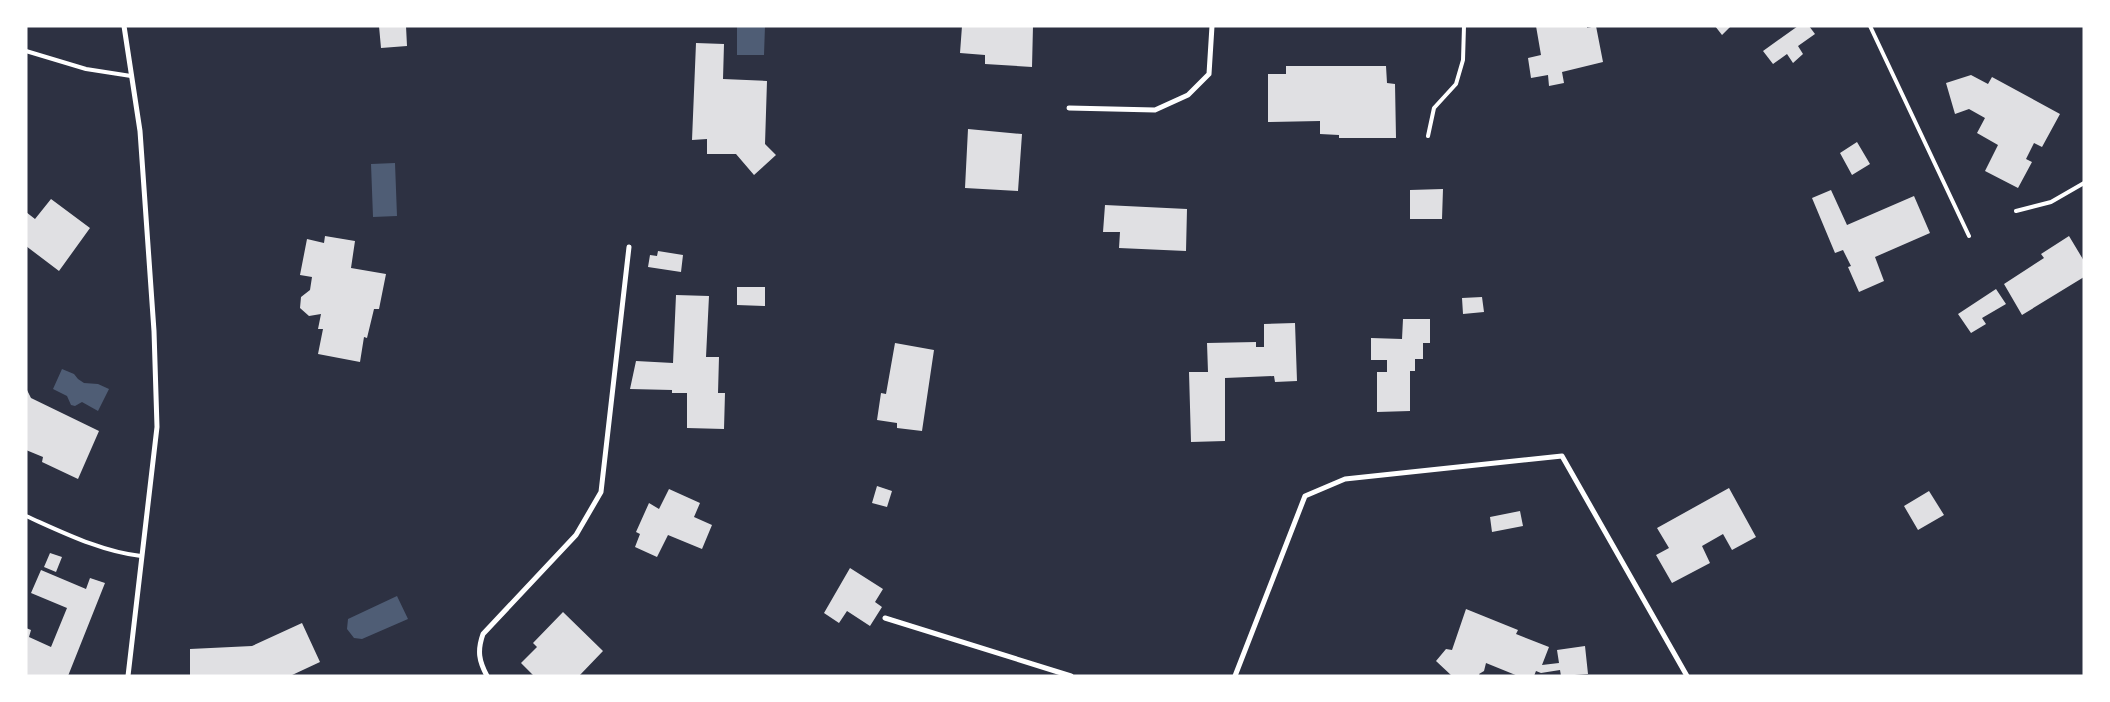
<svg xmlns="http://www.w3.org/2000/svg" width="2110" height="702" viewBox="0 0 2110 702" font-family="Quicksand,sans-serif">
  <style>
    .water { fill: #4f5d75 }
    .building { fill: #e0e0e3 }
    .lines { fill: none; stroke-linecap: round; stroke-linejoin: round }
    .service { stroke: #fff; stroke-width: 4 }
    .minor { stroke: #fff; stroke-width: 5 }
  </style>
  <rect width="100%" height="100%" fill="#2d3142"/>
  <path class="water" d="M 737,26 L 765,26 L 764,55 L 737,55 Z
    M 395,163 L 397,216 L 373,217 L 371,164 Z
    M 62,369 L 74,374 L 78,379 L 84,383 L 98,384 L 109,389 L 98,411 L 82,402 L 75,406 L 71,405 L 67,396 L 53,389 Z
    M 397,596 L 408,619 L 362,639 L 354,638 L 347,629 L 348,619 Z"/>
  <path class="building" d="M 379,26 L 406,26 L 407,46 L 381,48 Z
    M 962,26 L 1033,26 L 1032,67 L 985,64 L 985,55 L 960,53 Z
    M 1536,26 L 1587,26 L 1587,28 L 1596,26 L 1603,62 L 1562,72 L 1564,83 L 1549,86 L 1548,75 L 1531,78 L 1528,58 L 1541,55 Z
    M 1715,26 L 1731,26 L 1722,35 Z
    M 1798,26 L 1809,26 L 1815,34 L 1798,46 L 1803,54 L 1793,63 L 1787,54 L 1773,64 L 1763,51 Z
    M 696,43 L 724,44 L 723,79 L 767,81 L 765,144 L 776,155 L 754,175 L 736,154 L 707,154 L 707,139 L 692,140 Z
    M 1286,66 L 1386,66 L 1387,83 L 1395,84 L 1396,138 L 1339,138 L 1339,135 L 1320,134 L 1320,121 L 1268,122 L 1268,74 L 1286,74 Z
    M 1971,75 L 1988,84 L 1992,77 L 2060,114 L 2042,147 L 2034,143 L 2026,159 L 2032,162 L 2018,188 L 1985,171 L 1998,145 L 1977,133 L 1985,118 L 1969,109 L 1955,114 L 1946,83 Z
    M 968,129 L 1022,134 L 1018,191 L 965,188 Z
    M 1857,142 L 1870,164 L 1852,175 L 1840,153 Z
    M 1443,189 L 1442,219 L 1410,219 L 1410,190 Z
    M 1831,190 L 1847,225 L 1914,196 L 1930,233 L 1875,257 L 1884,281 L 1859,292 L 1848,267 L 1851,266 L 1843,250 L 1835,253 L 1812,198 Z
    M 51,199 L 90,228 L 59,271 L 26,246 L 26,212 L 35,219 Z
    M 1105,205 L 1187,209 L 1186,251 L 1119,248 L 1120,232 L 1103,232 Z
    M 325,236 L 355,241 L 351,268 L 386,274 L 379,309 L 374,309 L 367,338 L 364,337 L 360,362 L 318,354 L 323,329 L 318,329 L 321,314 L 309,316 L 300,308 L 301,297 L 310,290 L 312,277 L 300,275 L 307,239 L 324,243 Z
    M 2069,236 L 2084,261 L 2084,277 L 2022,315 L 2004,284 L 2044,258 L 2041,254 Z
    M 658,251 L 683,255 L 681,272 L 648,267 L 650,255 L 657,256 Z
    M 737,287 L 765,287 L 765,306 L 737,305 Z
    M 1996,289 L 2006,304 L 1982,318 L 1986,324 L 1971,333 L 1958,314 Z
    M 676,295 L 709,296 L 706,357 L 719,357 L 718,393 L 725,393 L 724,429 L 687,428 L 687,393 L 672,393 L 672,390 L 630,389 L 636,361 L 673,363 Z
    M 1482,297 L 1484,312 L 1463,314 L 1462,298 Z
    M 1403,319 L 1430,319 L 1430,343 L 1423,343 L 1423,359 L 1415,359 L 1415,371 L 1410,371 L 1410,411 L 1377,412 L 1377,372 L 1387,372 L 1387,360 L 1371,360 L 1371,338 L 1402,339 Z
    M 1295,323 L 1297,381 L 1275,382 L 1274,376 L 1225,378 L 1225,441 L 1191,442 L 1189,372 L 1208,372 L 1207,343 L 1256,342 L 1256,347 L 1264,347 L 1264,324 Z
    M 895,343 L 934,350 L 922,431 L 897,428 L 897,423 L 877,420 L 881,393 L 886,394 Z
    M 26,388 L 31,398 L 99,431 L 78,479 L 42,462 L 43,457 L 26,450 Z
    M 877,486 L 892,491 L 887,507 L 872,503 Z
    M 1729,488 L 1756,537 L 1732,550 L 1723,534 L 1702,546 L 1710,563 L 1672,583 L 1656,555 L 1669,548 L 1657,528 Z
    M 669,489 L 700,503 L 694,517 L 712,525 L 702,549 L 668,535 L 657,557 L 635,547 L 640,534 L 636,532 L 649,503 L 659,509 Z
    M 1929,491 L 1944,515 L 1918,530 L 1904,506 Z
    M 1520,511 L 1523,526 L 1492,532 L 1490,517 Z
    M 50,553 L 62,557 L 56,572 L 44,567 Z
    M 850,568 L 883,589 L 875,602 L 882,607 L 870,626 L 847,611 L 839,623 L 824,613 Z
    M 41,570 L 86,589 L 90,578 L 105,583 L 68,676 L 26,676 L 26,628 L 31,630 L 29,637 L 51,647 L 67,608 L 31,593 Z
    M 1466,609 L 1518,630 L 1516,634 L 1549,647 L 1542,665 L 1559,663 L 1557,650 L 1585,646 L 1588,674 L 1561,676 L 1560,670 L 1541,673 L 1536,671 L 1534,676 L 1518,676 L 1486,663 L 1484,671 L 1479,674 L 1480,676 L 1452,676 L 1436,661 L 1446,649 L 1452,650 Z
    M 563,612 L 603,651 L 579,676 L 534,676 L 521,663 L 537,647 L 533,643 Z
    M 302,623 L 320,662 L 290,676 L 190,676 L 190,649 L 252,646 Z"/>
  <g class="lines">
    <path class="service" d="M 1870,26 L 1969,236
      M 26,51 L 86,69 L 131,76
      M 1428,136 L 1434,108 L 1456,84 L 1463,60 L 1464,26
      M 2016,211 L 2051,202 L 2084,183
      M 26,516 C 62,532 102,552 141,556"/>
    <path class="minor" d="M 124,26 L 140,131 L 154,331 L 157,427 L 128,676
      M 1069,108 L 1155,110 L 1188,95 L 1209,74 L 1212,26
      M 885,618 L 1071,676
      M 487,676 C 479,661 477,651 483,634 L 576,535 L 601,492 L 629,247
      M 1235,676 L 1305,496 L 1345,479 L 1562,456 L 1687,676"/>
  </g>
  <rect width="2110" height="702" fill="none" stroke="#ffffff" stroke-width="55"/>
</svg>
